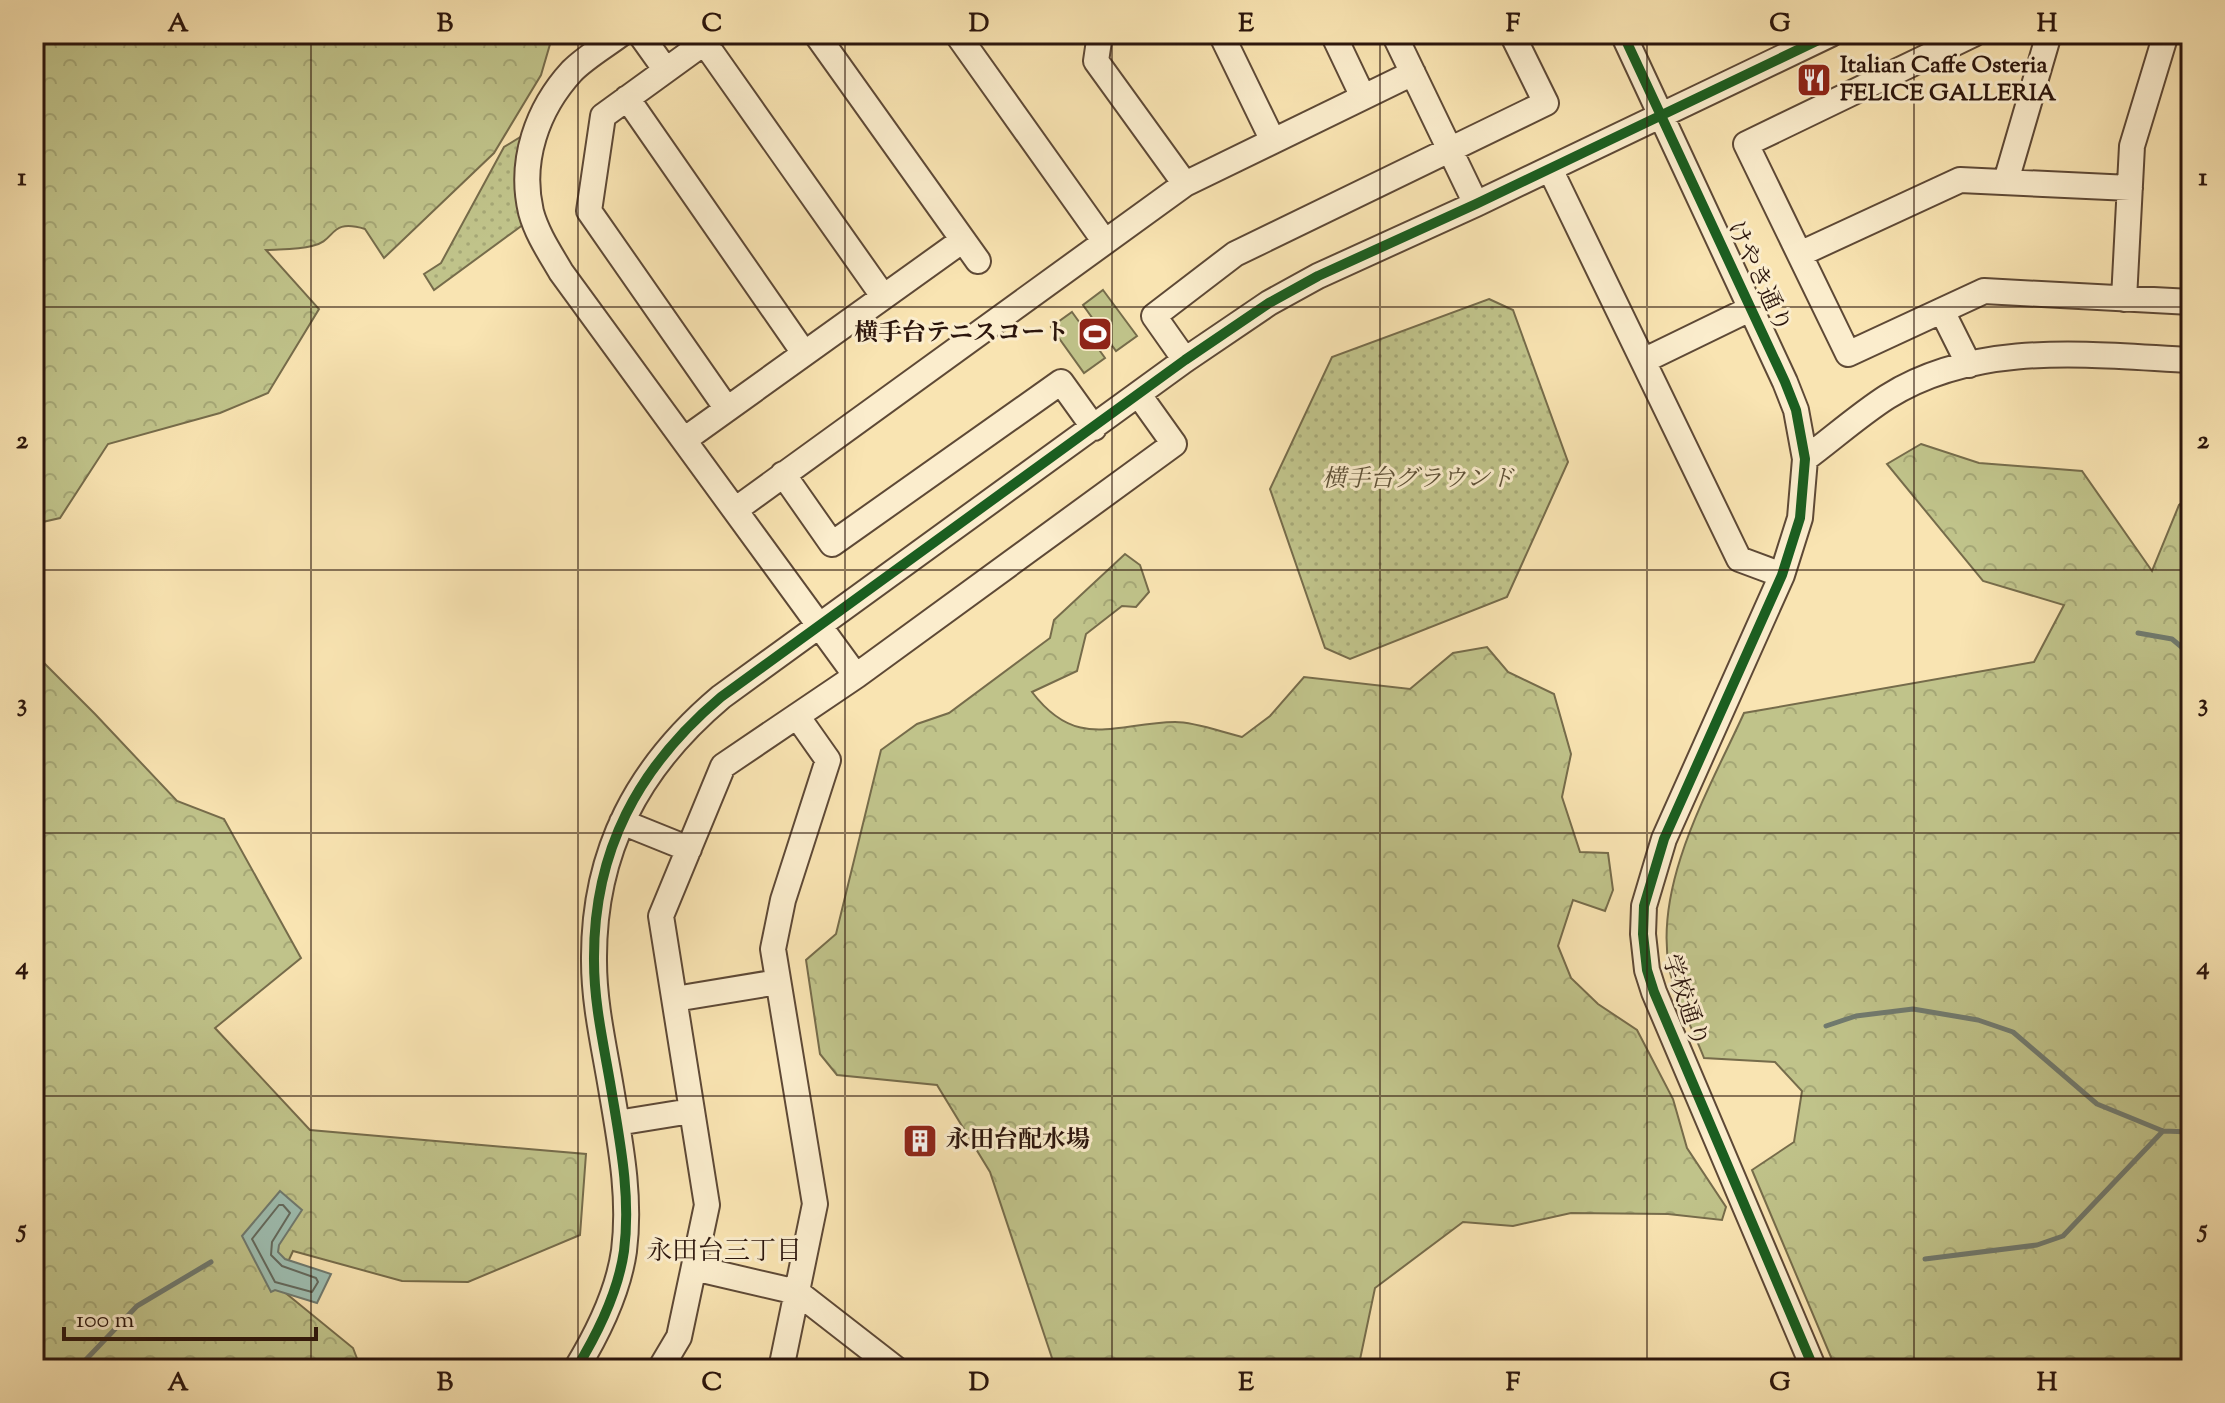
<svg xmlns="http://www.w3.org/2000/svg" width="2225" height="1403" viewBox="0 0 2225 1403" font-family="'Sorts Mill Goudy','Noto Serif JP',serif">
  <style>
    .grass { fill: #c0c38a; stroke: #766c4b; stroke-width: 2 }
    .forest { fill: url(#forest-crowns); stroke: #766c4b; stroke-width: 2 }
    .park { fill: url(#park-dots); stroke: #766c4b; stroke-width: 2 }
    .water { fill: #9ebeb1; stroke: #707a6f; stroke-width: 2 }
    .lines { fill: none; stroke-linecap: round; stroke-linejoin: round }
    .shore { stroke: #646a5e; stroke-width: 2 }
    .stream { stroke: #707a6f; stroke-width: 5 }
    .minor-casing { stroke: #5e4936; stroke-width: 28 }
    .minor { stroke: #fbedcd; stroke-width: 24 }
    .cycleway-casing { stroke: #fbedcd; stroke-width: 15 }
    .cycleway { stroke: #1b5e20; stroke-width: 10 }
    .grid { fill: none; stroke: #2b150c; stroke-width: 2; stroke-opacity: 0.55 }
    .labels { text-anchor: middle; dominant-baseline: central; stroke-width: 6; stroke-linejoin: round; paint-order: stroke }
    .poi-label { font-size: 24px; font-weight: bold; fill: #2b150c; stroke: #fbedcd; text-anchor: start }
    .street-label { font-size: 24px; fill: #2b150c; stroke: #fbedcd }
    .park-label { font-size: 24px; font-style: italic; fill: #5f5238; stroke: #fbedcd }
    .neighbourhood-label { font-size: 26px; fill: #2b150c; stroke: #fbedcd }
    .neatline { fill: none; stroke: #2b150c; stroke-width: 3 }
    .grid-label { font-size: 26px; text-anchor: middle; font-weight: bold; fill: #2b150c }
  </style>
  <defs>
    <pattern id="forest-crowns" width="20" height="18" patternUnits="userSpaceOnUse" patternTransform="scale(2)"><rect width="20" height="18" fill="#c0c38a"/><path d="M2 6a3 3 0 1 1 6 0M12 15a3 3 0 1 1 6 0" fill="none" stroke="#a5a776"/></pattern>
    <pattern id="park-dots" width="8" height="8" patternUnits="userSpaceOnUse" patternTransform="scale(2)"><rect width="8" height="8" fill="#c0c38a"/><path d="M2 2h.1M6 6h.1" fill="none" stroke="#a5a776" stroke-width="1.8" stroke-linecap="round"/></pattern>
  </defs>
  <rect width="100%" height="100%" fill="#f9e4b2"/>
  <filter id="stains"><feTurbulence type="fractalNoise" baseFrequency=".0025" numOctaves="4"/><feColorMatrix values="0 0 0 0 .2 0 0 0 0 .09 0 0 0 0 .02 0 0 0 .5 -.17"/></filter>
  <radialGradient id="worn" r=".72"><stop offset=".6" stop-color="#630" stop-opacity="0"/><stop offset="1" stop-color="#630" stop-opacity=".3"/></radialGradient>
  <path class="grass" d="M 1103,290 L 1137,336 L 1116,351 L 1083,305 Z
    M 1072,312 L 1105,358 L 1084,373 L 1051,327 Z"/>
  <path class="forest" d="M 34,34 L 553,34 L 541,75 L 494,153 L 384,258 L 365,229 C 328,218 337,241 312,246 C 297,250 281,249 266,250 L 319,309 L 268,393 L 220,413 L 108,444 L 60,518 L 34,524 Z
    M 1921,444 L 1979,463 L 2082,471 L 2152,571 L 2179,505 L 2191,496 L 2191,1369 L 1836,1369 L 1752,1170 L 1794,1142 L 1802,1091 L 1775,1062 L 1704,1058 C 1694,1032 1674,994 1669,967 C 1654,882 1710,788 1744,713 L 2034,662 L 2064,605 L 1983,581 L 1887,464 Z
    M 1125,554 L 1140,565 L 1149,592 L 1136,607 L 1122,606 L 1086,634 L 1077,671 L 1032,692 C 1077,751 1114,723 1175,722 C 1196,722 1221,732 1242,737 L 1270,716 L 1304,677 L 1410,689 L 1453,653 L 1487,647 L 1508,672 L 1554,694 L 1571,754 L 1562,797 L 1580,852 L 1608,853 L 1613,890 L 1605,911 L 1573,900 L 1558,946 L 1571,978 L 1598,1004 L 1637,1030 L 1673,1099 L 1687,1148 L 1726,1207 L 1722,1220 L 1668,1214 L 1571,1213 L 1513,1226 L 1463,1222 L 1375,1288 L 1358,1369 L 1048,1369 L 1053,1361 L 990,1172 L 937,1085 L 837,1075 L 820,1054 L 806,960 L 836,934 L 881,750 L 917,724 L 949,713 L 1050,638 L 1054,620 Z
    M 34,653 L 95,714 L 177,801 L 224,819 L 301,958 L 215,1028 L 310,1130 L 586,1154 L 580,1235 L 468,1282 L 402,1281 L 293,1251 L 277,1286 L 353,1348 L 361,1369 L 34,1369 Z"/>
  <path class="park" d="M 522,136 L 524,224 L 434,290 L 424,274 L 441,263 L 504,147 Z
    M 1489,299 L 1513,310 L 1568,462 L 1507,597 L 1350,659 L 1325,648 L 1270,489 L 1332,357 Z"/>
  <path class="water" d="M 280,1191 L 302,1210 L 279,1245 L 278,1252 L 285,1259 L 331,1274 L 317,1303 L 275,1290 L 271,1292 L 242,1236 Z"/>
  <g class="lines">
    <path class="shore" d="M 279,1205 L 283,1205 L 290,1213 L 272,1242 L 271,1255 L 282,1266 L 316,1278 L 318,1282 L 312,1292 L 275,1282 L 252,1239 Z"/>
    <path class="stream" d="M 34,40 L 37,34
      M 2138,633 L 2172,639 L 2191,655
      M 1826,1026 L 1856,1016 L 1913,1009 L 1978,1020 L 2013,1032 L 2097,1104 L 2163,1131 L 2191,1132
      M 1925,1259 L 2037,1245 L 2063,1236 L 2163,1131
      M 77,1369 L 137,1306 L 211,1262"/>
    <g class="minor-casing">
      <path id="minor" d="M 621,34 C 605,46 586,57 572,71 C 537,109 519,161 531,212 C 537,234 550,253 561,272 L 856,676
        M 640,34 L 665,69
        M 716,34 L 603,116 L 589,211 L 727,409
        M 957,34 L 1105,242
        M 1100,34 L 1096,61 L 1185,184
        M 1221,34 L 1273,141
        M 1333,34 L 1363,97
        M 1394,34 L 1476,204
        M 1623,34 L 1785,382 L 1796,410 L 1805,459 L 1800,518 L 1782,575 L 1664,839 L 1644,906 L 1643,934 L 1647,970 L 1654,992 L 1814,1369
        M 1974,34 L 1746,144 L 1848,354 L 1984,291 L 2191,302
        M 704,42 L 883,296
        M 627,98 L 804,353
        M 1550,169 L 1739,559 L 1782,575
        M 2006,181 L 2049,34
        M 963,240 L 978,261
        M 1800,254 L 1960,180 L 2130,188
        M 2124,299 L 2132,146 L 2166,34
        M 1942,311 L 1969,365
        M 1185,360 L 1154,316 L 1235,254 L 1546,103 L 1512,34
        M 1643,361 L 1752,308
        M 684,440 L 963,240 L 816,34
        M 1805,459 C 1832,439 1859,415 1887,397 C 1978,340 2090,355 2191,360
        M 783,474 L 832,544 L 1061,382 L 1094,428
        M 735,510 L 1185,184 L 1413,73
        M 622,822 L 689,849
        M 675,999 L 778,982
        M 617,1123 L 691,1111
        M 694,1268 L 797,1292 L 896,1369
        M 576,1369 C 598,1333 618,1293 624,1251 C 631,1196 620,1142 611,1088 C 604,1046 594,1004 594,961 C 593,851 638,767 721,697 L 1185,360 L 1269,303 L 1318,276 L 1476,204 L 1831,34
        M 660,1369 L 679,1337 L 707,1205 L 661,916 L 723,766 L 856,676 L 1174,444 L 1139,395
        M 781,1369 L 815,1204 L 773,949 L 783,900 L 828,760 L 797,716"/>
    </g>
    <use href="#minor" class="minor"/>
    <g class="cycleway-casing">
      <path id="cycleway" d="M 1623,34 L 1785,382 L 1796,410 L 1805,459 L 1800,518 L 1782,575 L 1664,839 L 1644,906 L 1643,934 L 1647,970 L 1654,992 L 1814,1369
        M 576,1369 C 598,1333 618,1293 624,1251 C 631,1196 620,1142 611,1088 C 604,1046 594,1004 594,961 C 593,851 638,767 721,697 L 1185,360 L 1269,303 L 1318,276 L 1476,204 L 1831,34"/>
    </g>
    <use href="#cycleway" class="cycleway"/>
  </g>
  <path class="grid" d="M 311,34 L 311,1369M 578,34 L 578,1369M 845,34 L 845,1369M 1112,34 L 1112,1369M 1380,34 L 1380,1369M 1647,34 L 1647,1369M 1914,34 L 1914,1369M 34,307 L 2191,307M 34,570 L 2191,570M 34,833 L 2191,833M 34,1096 L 2191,1096"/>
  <defs>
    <g id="restaurant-square" transform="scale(1.8)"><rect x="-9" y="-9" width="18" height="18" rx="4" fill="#8f2418" stroke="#fbedcd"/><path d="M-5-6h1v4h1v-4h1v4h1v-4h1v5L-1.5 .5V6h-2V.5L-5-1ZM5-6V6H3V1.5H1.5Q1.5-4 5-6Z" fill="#fff"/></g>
    <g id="stadium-square" transform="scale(1.8)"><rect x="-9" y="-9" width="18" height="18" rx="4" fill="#8f2418" stroke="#fbedcd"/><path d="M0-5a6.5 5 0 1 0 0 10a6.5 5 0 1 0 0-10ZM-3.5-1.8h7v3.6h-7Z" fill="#fff"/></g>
    <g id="building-square" transform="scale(1.8)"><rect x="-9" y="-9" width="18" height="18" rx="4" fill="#8f2418" stroke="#fbedcd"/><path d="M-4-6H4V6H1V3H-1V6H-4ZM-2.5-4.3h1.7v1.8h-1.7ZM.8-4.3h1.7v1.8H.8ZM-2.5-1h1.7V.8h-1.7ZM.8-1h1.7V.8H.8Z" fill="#fff"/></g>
  </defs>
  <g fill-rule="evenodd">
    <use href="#restaurant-square" x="1814" y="80"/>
    <use href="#stadium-square" x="1095" y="334"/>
    <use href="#building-square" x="920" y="1141"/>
  </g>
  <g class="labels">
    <g class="poi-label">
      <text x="1840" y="66">Italian Caffe Osteria<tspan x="1840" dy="28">FELICE GALLERIA</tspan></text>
      <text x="1069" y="334" text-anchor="end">横手台テニスコート</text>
      <text x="946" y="1141">永田台配水場</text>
    </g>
    <g class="street-label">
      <text transform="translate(1758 277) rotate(65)">けやき通り</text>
      <text transform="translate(1684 1001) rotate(71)">学校通り</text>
    </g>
    <g class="park-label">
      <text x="1418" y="480">横手台グラウンド</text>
    </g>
    <g class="neighbourhood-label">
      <text x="724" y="1252">永田台三丁目</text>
    </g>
  </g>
  <rect width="2225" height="1403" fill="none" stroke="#f9e4b2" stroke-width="88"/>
  <path d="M64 1327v12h252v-12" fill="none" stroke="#2b150c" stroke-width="4"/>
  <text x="76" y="1327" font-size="24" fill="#2b150c" stroke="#fbedcd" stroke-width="6" paint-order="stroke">100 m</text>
  <rect x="44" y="44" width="2137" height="1315" class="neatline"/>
  <g class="grid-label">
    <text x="178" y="31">A</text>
    <text x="445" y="31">B</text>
    <text x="712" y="31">C</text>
    <text x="979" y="31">D</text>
    <text x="1246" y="31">E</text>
    <text x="1513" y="31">F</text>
    <text x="1780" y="31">G</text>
    <text x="2047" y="31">H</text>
    <text x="22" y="185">1</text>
    <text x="2203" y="185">1</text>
    <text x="22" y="448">2</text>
    <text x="2203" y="448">2</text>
    <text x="22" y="711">3</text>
    <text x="2203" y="711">3</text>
    <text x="22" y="974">4</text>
    <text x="2203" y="974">4</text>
    <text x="22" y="1237">5</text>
    <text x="2203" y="1237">5</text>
    <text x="178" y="1390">A</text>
    <text x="445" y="1390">B</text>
    <text x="712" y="1390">C</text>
    <text x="979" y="1390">D</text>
    <text x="1246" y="1390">E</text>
    <text x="1513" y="1390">F</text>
    <text x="1780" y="1390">G</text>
    <text x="2047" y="1390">H</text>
  </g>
  <rect width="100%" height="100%" filter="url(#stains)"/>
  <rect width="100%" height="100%" fill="url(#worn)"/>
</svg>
